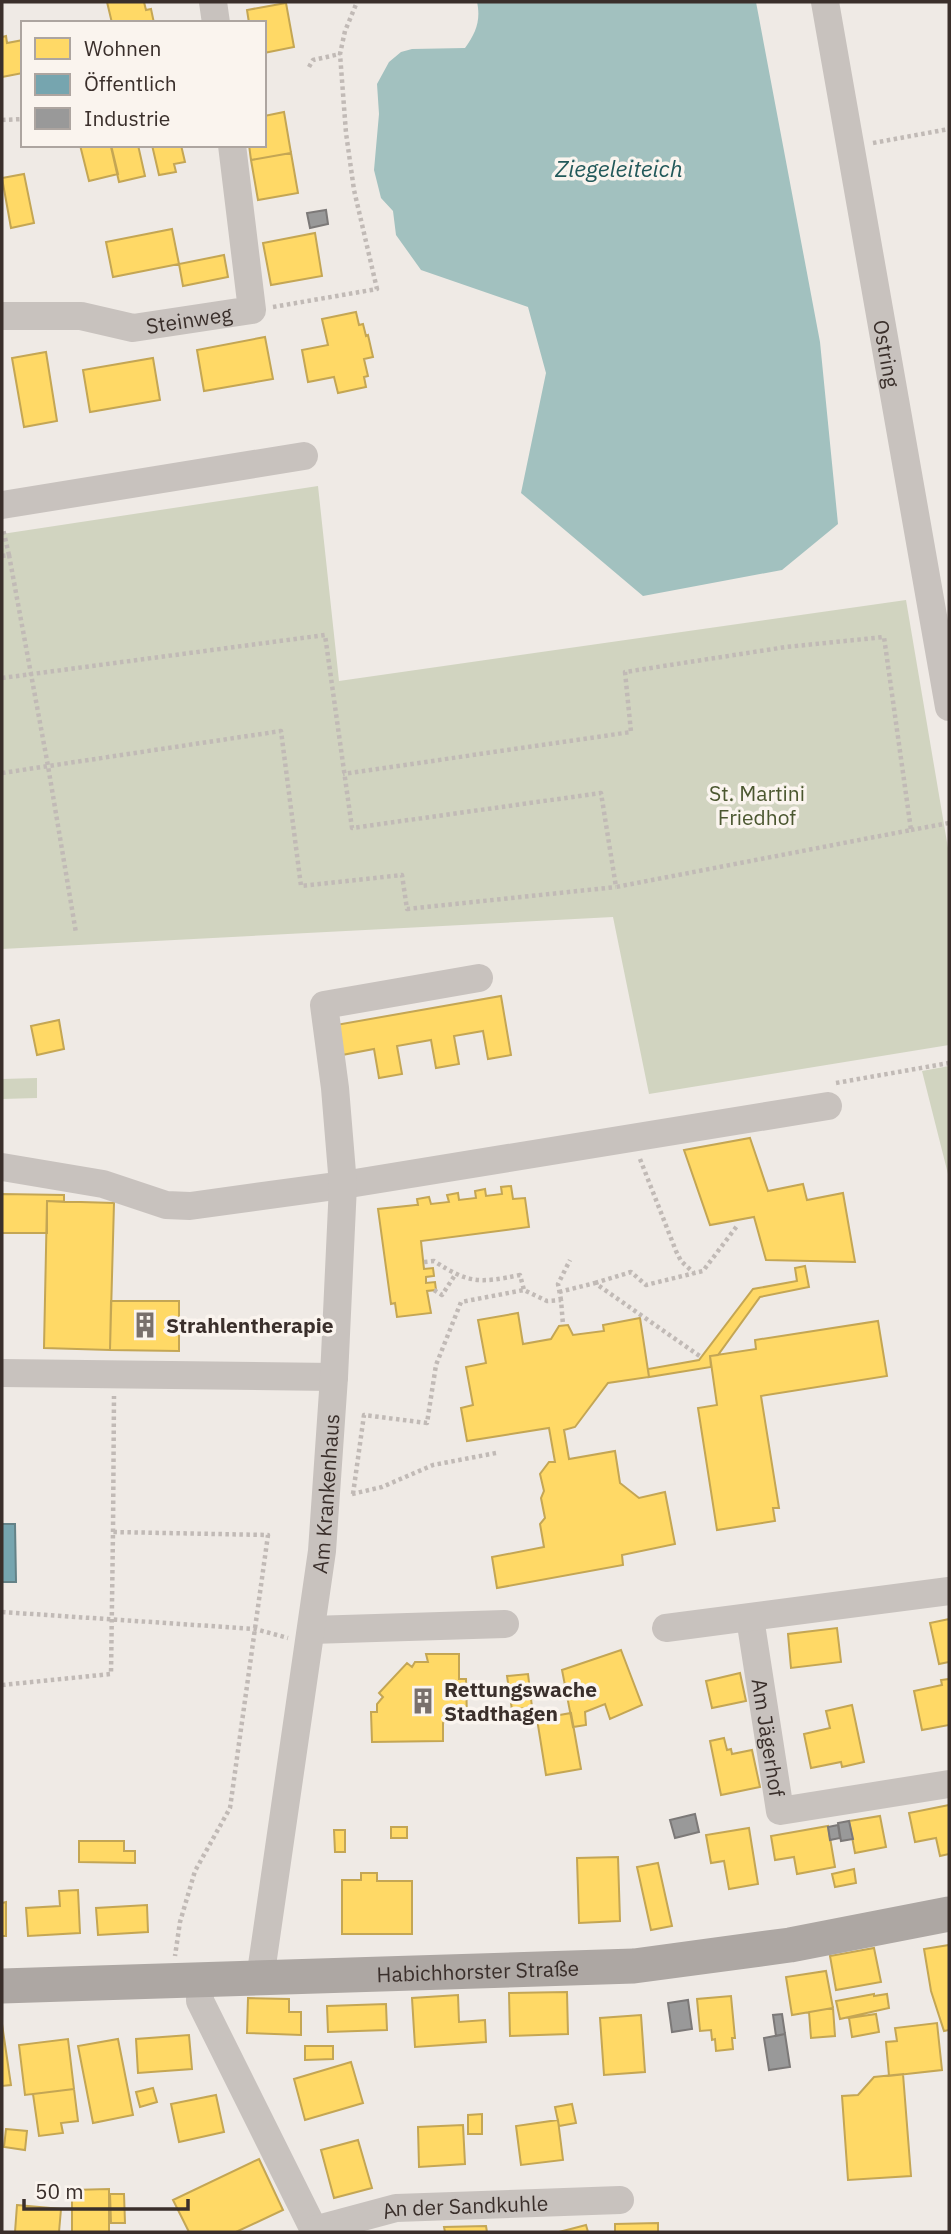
<svg xmlns="http://www.w3.org/2000/svg" width="951" height="2234" viewBox="0 0 951 2234" font-family="'IBM Plex Sans',sans-serif">
  <style>
    .green { fill: #d1d4c0 }
    .water { fill: #a2c1bf }
    .homes { fill: #ffd966; stroke: #c4a654; stroke-width: 2 }
    .public { fill: #76a5af; stroke: #648287; stroke-width: 2 }
    .industry { fill: #999; stroke: #7c7978; stroke-width: 2 }
    .lines { fill: none; stroke-linecap: round; stroke-linejoin: round }
    .path { stroke: #c1bab6; stroke-width: 4.5; stroke-dasharray: 3.5 3.5; stroke-linecap: butt }
    .minor { stroke: #c8c2be; stroke-width: 28 }
    .major { stroke: #ada7a3; stroke-width: 35 }
    .labels { text-anchor: middle; dominant-baseline: central; stroke-width: 7; stroke-linejoin: round; paint-order: stroke }
    .street-label { font-size: 21px; fill: #3a2f2b; stroke: #faf4ee }
    .park-label { font-size: 21px; fill: #4b5730; stroke: #faf4ee }
    .poi-label { font-size: 21px; font-weight: bold; fill: #3a2f2b; stroke: #faf4ee; text-anchor: start }
    .water-label { font-size: 23px; font-style: italic; fill: #22595a; stroke: #faf4ee }
  </style>
  <rect width="100%" height="100%" fill="#efeae5"/>
  <path class="green" d="M 318,486 L 339,681 L 906,600 L 949,854 L 949,1045 L 649,1094 L 613,917 L 2,949 L 2,534 Z
    M 949,1066 L 949,1178 L 922,1071 Z
    M 37,1078 L 37,1098 L 2,1099 L 2,1079 Z"/>
  <path class="water" d="M 477,2 L 756,2 L 820,342 L 838,524 L 782,570 L 643,596 L 521,493 L 546,373 L 528,307 L 421,270 L 396,235 L 393,211 L 381,198 L 374,170 L 379,114 L 377,84 L 389,62 L 401,52 L 412,49 L 465,48 C 476,33 481,20 477,2 Z"/>
  <path class="homes" d="M 107,2 L 144,2 L 146,10 L 151,9 L 154,23 L 112,23 Z
    M 286,3 L 294,47 L 264,53 L 264,23 L 249,23 L 247,10 Z
    M 6,36 L 7,43 L 23,40 L 23,73 L 2,77 L 2,37 Z
    M 284,112 L 291,153 L 251,160 L 249,145 L 264,145 L 264,116 Z
    M 80,145 L 111,145 L 118,174 L 89,181 Z
    M 118,145 L 138,145 L 145,176 L 119,182 L 111,147 Z
    M 152,145 L 181,145 L 185,162 L 174,164 L 176,172 L 159,175 Z
    M 291,153 L 298,193 L 258,200 L 251,160 Z
    M 24,174 L 34,223 L 11,228 L 2,178 Z
    M 172,229 L 179,264 L 113,277 L 106,242 Z
    M 315,233 L 322,276 L 271,285 L 263,243 Z
    M 224,255 L 228,277 L 183,286 L 179,264 Z
    M 356,312 L 359,325 L 363,324 L 366,336 L 368,335 L 373,357 L 364,359 L 368,376 L 364,377 L 366,387 L 338,393 L 334,377 L 308,382 L 302,350 L 328,345 L 322,319 Z
    M 265,337 L 273,379 L 204,391 L 197,350 Z
    M 46,352 L 57,421 L 24,427 L 12,358 Z
    M 153,358 L 160,400 L 90,412 L 83,370 Z
    M 501,996 L 511,1055 L 488,1059 L 483,1031 L 454,1036 L 459,1064 L 436,1068 L 431,1040 L 397,1046 L 402,1074 L 379,1078 L 374,1049 L 342,1055 L 336,1025 Z
    M 59,1020 L 64,1049 L 37,1055 L 31,1026 Z
    M 750,1138 L 768,1191 L 803,1184 L 807,1200 L 843,1193 L 855,1262 L 766,1260 L 754,1217 L 710,1225 L 684,1150 Z
    M 511,1186 L 513,1199 L 525,1198 L 529,1227 L 421,1241 L 424,1269 L 433,1268 L 434,1276 L 426,1277 L 426,1283 L 435,1282 L 436,1290 L 427,1291 L 431,1313 L 397,1317 L 395,1303 L 391,1304 L 378,1209 L 416,1205 L 418,1205 L 417,1199 L 429,1197 L 431,1204 L 449,1202 L 447,1195 L 458,1193 L 459,1200 L 476,1198 L 475,1191 L 485,1189 L 486,1196 L 502,1194 L 501,1187 Z
    M 2,1194 L 64,1195 L 64,1202 L 47,1201 L 47,1233 L 2,1233 Z
    M 47,1201 L 114,1203 L 110,1350 L 44,1348 Z
    M 805,1266 L 809,1287 L 760,1297 L 718,1355 L 710,1356 L 711,1367 L 649,1377 L 648,1369 L 699,1360 L 753,1289 L 797,1281 L 795,1268 Z
    M 111,1301 L 179,1301 L 179,1351 L 110,1350 Z
    M 518,1313 L 523,1344 L 551,1339 L 559,1326 L 568,1325 L 573,1335 L 604,1331 L 603,1325 L 640,1318 L 649,1377 L 608,1383 L 575,1427 L 564,1430 L 569,1459 L 615,1451 L 620,1483 L 639,1498 L 665,1492 L 675,1544 L 622,1555 L 623,1565 L 497,1588 L 492,1557 L 544,1547 L 540,1524 L 545,1518 L 541,1498 L 544,1491 L 540,1474 L 549,1462 L 555,1462 L 549,1428 L 467,1441 L 461,1408 L 473,1405 L 466,1367 L 486,1363 L 478,1320 Z
    M 878,1321 L 887,1376 L 761,1396 L 779,1508 L 773,1508 L 775,1521 L 717,1530 L 698,1408 L 717,1405 L 710,1356 L 756,1349 L 755,1340 Z
    M 949,1619 L 949,1662 L 939,1664 L 930,1623 Z
    M 837,1628 L 841,1662 L 791,1668 L 788,1634 Z
    M 621,1650 L 642,1705 L 610,1719 L 605,1704 L 585,1712 L 586,1725 L 573,1727 L 562,1670 Z
    M 426,1654 L 459,1654 L 459,1679 L 466,1679 L 467,1718 L 449,1718 L 443,1723 L 443,1741 L 372,1742 L 371,1712 L 377,1712 L 377,1704 L 383,1697 L 379,1693 L 407,1663 L 412,1667 L 415,1662 L 428,1662 Z
    M 740,1673 L 746,1701 L 712,1708 L 706,1681 Z
    M 528,1674 L 532,1707 L 512,1710 L 507,1676 Z
    M 949,1679 L 949,1725 L 922,1730 L 914,1691 L 942,1685 L 941,1680 Z
    M 852,1705 L 864,1762 L 842,1767 L 841,1762 L 811,1768 L 804,1734 L 830,1728 L 826,1711 Z
    M 571,1713 L 581,1769 L 546,1775 L 537,1719 Z
    M 724,1738 L 727,1750 L 731,1749 L 732,1754 L 752,1750 L 760,1787 L 721,1795 L 710,1741 Z
    M 949,1805 L 949,1854 L 940,1856 L 936,1838 L 915,1842 L 909,1813 Z
    M 880,1816 L 886,1847 L 855,1853 L 849,1821 Z
    M 828,1826 L 835,1867 L 797,1874 L 794,1857 L 775,1860 L 771,1836 Z
    M 391,1827 L 407,1827 L 407,1838 L 391,1838 Z
    M 749,1828 L 758,1884 L 729,1889 L 724,1861 L 711,1863 L 706,1835 Z
    M 334,1830 L 345,1830 L 345,1852 L 335,1852 Z
    M 79,1841 L 124,1841 L 124,1851 L 135,1851 L 135,1863 L 79,1862 Z
    M 618,1857 L 620,1921 L 579,1923 L 577,1858 Z
    M 658,1863 L 672,1926 L 651,1930 L 637,1867 Z
    M 854,1869 L 856,1883 L 835,1887 L 832,1874 Z
    M 361,1873 L 377,1873 L 377,1881 L 412,1881 L 412,1934 L 342,1934 L 342,1880 L 361,1880 Z
    M 78,1890 L 80,1933 L 28,1936 L 26,1908 L 60,1906 L 59,1891 Z
    M 6,1902 L 6,1936 L 2,1936 L 2,1903 Z
    M 147,1905 L 148,1932 L 98,1935 L 96,1908 Z
    M 949,1945 L 949,2030 L 944,2031 L 931,1991 L 924,1949 Z
    M 874,1948 L 881,1982 L 836,1990 L 830,1956 Z
    M 826,1971 L 833,2008 L 792,2015 L 786,1977 Z
    M 567,1992 L 568,2034 L 510,2036 L 509,1993 Z
    M 874,1994 L 874,1996 L 887,1994 L 889,2008 L 840,2019 L 836,2001 Z
    M 458,1995 L 459,2022 L 485,2020 L 486,2042 L 415,2047 L 412,1998 Z
    M 731,1996 L 735,2038 L 732,2038 L 733,2049 L 716,2051 L 715,2039 L 712,2040 L 711,2030 L 700,2031 L 697,1999 Z
    M 248,1998 L 289,1999 L 289,2012 L 301,2012 L 301,2035 L 247,2033 Z
    M 386,2004 L 387,2030 L 328,2032 L 327,2006 Z
    M 833,2008 L 835,2036 L 811,2038 L 809,2012 Z
    M 876,2014 L 879,2032 L 852,2037 L 849,2018 Z
    M 641,2015 L 645,2072 L 604,2075 L 600,2018 Z
    M 937,2023 L 942,2070 L 889,2076 L 886,2042 L 897,2041 L 895,2028 Z
    M 2,2024 L 11,2085 L 2,2086 Z
    M 189,2035 L 192,2069 L 138,2073 L 136,2039 Z
    M 68,2039 L 74,2089 L 25,2095 L 19,2045 Z
    M 118,2039 L 133,2115 L 93,2123 L 78,2046 Z
    M 305,2046 L 333,2046 L 333,2059 L 305,2060 Z
    M 351,2062 L 363,2103 L 305,2120 L 294,2079 Z
    M 903,2074 L 911,2176 L 848,2180 L 842,2096 L 858,2095 L 874,2077 Z
    M 153,2088 L 157,2102 L 140,2107 L 136,2092 Z
    M 74,2089 L 78,2121 L 61,2123 L 63,2133 L 39,2136 L 33,2094 Z
    M 216,2095 L 224,2132 L 179,2142 L 171,2104 Z
    M 572,2104 L 576,2123 L 559,2126 L 555,2107 Z
    M 482,2114 L 482,2134 L 468,2134 L 468,2115 Z
    M 558,2120 L 563,2160 L 521,2165 L 516,2126 Z
    M 463,2125 L 465,2164 L 419,2167 L 418,2127 Z
    M 6,2129 L 27,2131 L 25,2150 L 4,2147 Z
    M 358,2140 L 372,2188 L 334,2198 L 321,2150 Z
    M 259,2159 L 283,2210 L 236,2232 L 189,2232 L 173,2200 Z
    M 109,2189 L 109,2232 L 72,2232 L 72,2190 Z
    M 110,2194 L 124,2194 L 125,2223 L 111,2223 Z
    M 17,2205 L 61,2209 L 59,2232 L 15,2232 Z
    M 658,2223 L 658,2232 L 615,2232 L 615,2224 Z
    M 586,2225 L 588,2232 L 559,2232 Z
    M 486,2226 L 487,2232 L 445,2232 L 444,2227 Z"/>
  <path class="public" d="M 2,1524 L 15,1524 L 16,1582 L 2,1582 Z"/>
  <path class="industry" d="M 326,210 L 328,224 L 310,228 L 307,213 Z
    M 695,1814 L 699,1832 L 675,1838 L 670,1820 Z
    M 849,1821 L 853,1839 L 841,1841 L 838,1823 Z
    M 838,1825 L 840,1838 L 830,1840 L 828,1827 Z
    M 688,2000 L 692,2029 L 672,2032 L 668,2003 Z
    M 782,2014 L 785,2034 L 776,2036 L 773,2015 Z
    M 785,2034 L 790,2067 L 769,2070 L 764,2038 Z"/>
  <g class="lines">
    <path class="path" d="M 309,67 L 313,60 L 340,54
      M 2,120 L 23,119
      M 873,143 L 949,129
      M 273,307 L 377,289 L 354,190 L 346,133 L 340,54 L 345,31 L 357,2
      M 9,555 L 48,766 L 76,933
      M 2,556 L 9,555 L 3,529
      M 2,678 L 325,635 L 352,828 L 601,793 L 616,887 L 911,830 L 884,637 L 786,647 L 625,672 L 631,732 L 343,774
      M 2,773 L 281,731 L 301,886 L 402,875 L 407,909 L 616,887
      M 911,830 L 949,823
      M 836,1083 L 949,1063
      M 640,1159 L 676,1251 L 681,1261 L 694,1273
      M 424,1262 L 434,1261 C 469,1284 480,1283 520,1275 L 524,1290
      M 595,1283 L 631,1272 L 646,1285 L 703,1271 L 737,1226
      M 434,1290 L 442,1295 L 455,1275
      M 559,1292 L 595,1283 L 701,1357
      M 561,1300 L 558,1284 L 570,1260
      M 352,1494 L 382,1487 L 433,1465 L 496,1453
      M 353,1494 L 364,1415 L 427,1423 L 436,1365 L 461,1302 L 524,1290 L 547,1301 L 561,1300 L 563,1325
      M 113,1532 L 114,1396
      M 2,1612 L 255,1629 L 288,1638
      M 2,1685 L 111,1674 L 113,1532 L 268,1535 L 230,1808 L 195,1871 L 180,1922 L 175,1956"/>
    <g class="minor">
      <path d="M 213,2 L 216,23"/>
      <path id="s1" d="M 825,2 L 949,707"/>
      <path id="s2" d="M 2,316 L 81,316 L 133,328 L 252,310 L 232,145"/>
      <path d="M 2,505 L 304,456"/>
      <path d="M 2,1167 L 103,1184 L 166,1205 L 190,1206 L 343,1185 L 828,1106"/>
      <path d="M 2,1373 L 334,1377"/>
      <path id="s3" d="M 750,1618 L 780,1811 L 949,1784"/>
      <path d="M 666,1628 L 949,1591"/>
      <path d="M 311,1630 L 505,1624"/>
      <path id="s4" d="M 260,1979 L 322,1551 L 334,1377 L 343,1185 L 335,1088 L 324,1005 L 479,978"/>
      <path d="M 200,1980 L 200,2001 L 315,2232"/>
      <path id="s5" d="M 314,2230 L 396,2208 L 620,2200"/>
    </g>
    <path class="major" id="s6" d="M 2,1986 L 634,1966 L 790,1945 L 949,1914"/>
  </g>
  <defs>
    <g id="building-bare" transform="scale(2.1)"><path d="M-4-6H4V6H1V3H-1V6H-4ZM-2.5-4.3h1.7v1.8h-1.7ZM.8-4.3h1.7v1.8H.8ZM-2.5-1h1.7V.8h-1.7ZM.8-1h1.7V.8H.8Z" fill="#79706c" stroke="#faf4ee" stroke-width="2.5" paint-order="stroke"/></g>
  </defs>
  <g fill-rule="evenodd">
    <use href="#building-bare" x="145" y="1325"/>
    <use href="#building-bare" x="423" y="1701"/>
  </g>
  <g class="labels">
    <g class="street-label">
      <text stroke="none"><textPath href="#s2" startOffset="189">Steinweg</textPath></text>
      <text stroke="none"><textPath href="#s1" startOffset="357">Ostring</textPath></text>
      <text stroke="none"><textPath href="#s4" startOffset="490">Am Krankenhaus</textPath></text>
      <text stroke="none"><textPath href="#s3" startOffset="121">Am Jägerhof</textPath></text>
      <text stroke="none"><textPath href="#s6" startOffset="476">Habichhorster Straße</textPath></text>
      <text stroke="none"><textPath href="#s5" startOffset="154">An der Sandkuhle</textPath></text>
    </g>
    <g class="park-label">
      <text x="757" y="793">St. Martini<tspan x="757" dy="24">Friedhof</tspan></text>
    </g>
    <g class="poi-label">
      <text x="166" y="1325">Strahlentherapie</text>
      <text x="444" y="1689">Rettungswache<tspan x="444" dy="24">Stadthagen</tspan></text>
    </g>
    <g class="water-label">
      <text x="619" y="168">Ziegeleiteich</text>
    </g>
  </g>
  <rect width="951" height="2234" fill="none" stroke="#3a2f2b" stroke-width="7"/>
  <rect x="21" y="21" width="245" height="126" fill="#faf4ee" stroke="#ada5a0" stroke-width="2"/>
  <rect x="35" y="38" width="35" height="21" fill="#ffd966" stroke="#ada5a0" stroke-width="2"/>
  <text x="84" y="56" font-size="21" fill="#3a2f2b">Wohnen</text>
  <rect x="35" y="74" width="35" height="21" fill="#76a5af" stroke="#ada5a0" stroke-width="2"/>
  <text x="84" y="91" font-size="21" fill="#3a2f2b">Öffentlich</text>
  <rect x="35" y="108" width="35" height="21" fill="#999999" stroke="#ada5a0" stroke-width="2"/>
  <text x="84" y="126" font-size="21" fill="#3a2f2b">Industrie</text>
  <path d="M24 2199v10h164v-10" fill="none" stroke="#3a2f2b" stroke-width="3.5"/>
  <text x="35" y="2199" font-size="21" fill="#3a2f2b" stroke="#faf4ee" stroke-width="5" paint-order="stroke">50 m</text>
</svg>
